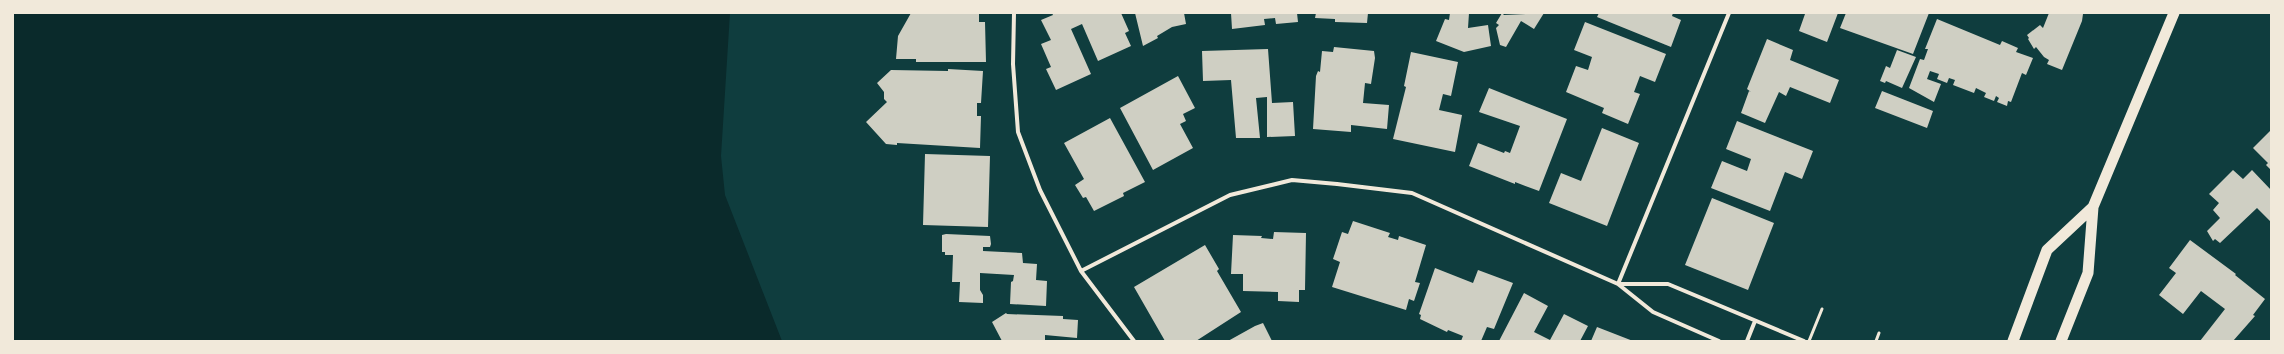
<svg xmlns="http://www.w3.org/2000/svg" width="2284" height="354" viewBox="0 0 2284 354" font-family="'Sofia Sans Condensed',sans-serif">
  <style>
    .water { fill: #0a2a2b }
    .building { fill: #cfcfc3 }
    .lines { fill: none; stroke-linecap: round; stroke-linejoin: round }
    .service { stroke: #f1e9da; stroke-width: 3 }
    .minor { stroke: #f1e9da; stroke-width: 4 }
    .trunk { stroke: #f1e9da; stroke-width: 11 }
  </style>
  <rect width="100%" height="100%" fill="#0f3d3e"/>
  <path class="water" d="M 13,13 L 730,13 L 721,156 L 725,195 L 782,341 L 13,341 Z"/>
  <path class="building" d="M 911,13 L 979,13 L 979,22 L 985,22 L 986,62 L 916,62 L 916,59 L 896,59 L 898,36 Z
    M 1052,13 L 1121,13 L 1129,31 L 1125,33 L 1131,46 L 1098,61 L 1082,24 L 1071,29 L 1091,74 L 1056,90 L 1046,69 L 1051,67 L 1041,44 L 1051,40 L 1041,20 L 1053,15 Z
    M 1135,13 L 1184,13 L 1186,24 L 1172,27 L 1157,36 L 1158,38 L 1143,46 Z
    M 1231,13 L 1297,13 L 1298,22 L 1276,24 L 1275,18 L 1264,19 L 1265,25 L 1232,29 Z
    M 1316,13 L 1368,13 L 1367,23 L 1335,22 L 1335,19 L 1315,18 Z
    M 1450,13 L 1469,13 L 1468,28 L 1488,25 L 1491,46 L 1464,52 L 1436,41 L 1445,19 L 1449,20 Z
    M 1502,13 L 1504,15 L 1544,13 L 1534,29 L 1521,21 L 1506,47 L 1500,45 L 1496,28 L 1499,25 L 1496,23 Z
    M 1599,13 L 1673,13 L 1672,16 L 1681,20 L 1671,47 L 1597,17 Z
    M 1802,13 L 1838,13 L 1827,42 L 1799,31 L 1805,14 Z
    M 1846,13 L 1929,13 L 1913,54 L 1840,28 Z
    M 2049,13 L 2083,14 L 2082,21 L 2062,70 L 2047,64 L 2049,60 L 2044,57 L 2036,47 L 2034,49 L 2028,39 L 2029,38 L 2027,35 L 2040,25 L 2043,28 Z
    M 1937,19 L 2000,45 L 2002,41 L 2018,48 L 2016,52 L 2033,58 L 2026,75 L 2022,73 L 2011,102 L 2008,101 L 2007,106 L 1997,102 L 1999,98 L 1996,96 L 1994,101 L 1984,97 L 1986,93 L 1976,88 L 1974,93 L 1953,85 L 1955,80 L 1949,78 L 1947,83 L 1937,79 L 1939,74 L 1930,71 L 1927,79 L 1941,84 L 1934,102 L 1909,88 L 1920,59 L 1924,60 L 1928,49 L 1925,49 Z
    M 1585,22 L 1666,54 L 1655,82 L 1640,76 L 1634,92 L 1640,94 L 1628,124 L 1602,113 L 1604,108 L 1566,92 L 1576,66 L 1588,70 L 1592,57 L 1574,50 Z
    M 1767,39 L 1793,50 L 1790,60 L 1839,80 L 1830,103 L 1790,87 L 1786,96 L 1779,92 L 1765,123 L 1741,113 L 1749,91 L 1751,92 L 1747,89 Z
    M 1334,47 L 1374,51 L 1375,58 L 1371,84 L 1365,83 L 1363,103 L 1389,105 L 1387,129 L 1351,125 L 1351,132 L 1313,129 L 1316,76 L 1318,71 L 1320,72 L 1322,51 L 1333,52 Z
    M 1268,49 L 1272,103 L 1293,102 L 1295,136 L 1267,137 L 1267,97 L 1256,98 L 1260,138 L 1236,138 L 1231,80 L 1203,81 L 1202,51 Z
    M 1897,50 L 1916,57 L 1902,88 L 1886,81 L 1885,83 L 1880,81 L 1886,66 L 1890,68 Z
    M 1411,52 L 1458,62 L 1451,96 L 1443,94 L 1439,110 L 1462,115 L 1455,152 L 1393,139 L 1406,87 L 1404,86 Z
    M 948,69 L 983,71 L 981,103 L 977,103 L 977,116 L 981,116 L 980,148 L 897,143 L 897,145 L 886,144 L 866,122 L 887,102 L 884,99 L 884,92 L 877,83 L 891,70 L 948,71 Z
    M 1178,76 L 1195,108 L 1183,114 L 1186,121 L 1180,124 L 1193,148 L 1153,170 L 1120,108 Z
    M 1489,88 L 1567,119 L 1539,191 L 1515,182 L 1515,184 L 1469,166 L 1478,143 L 1504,153 L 1505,151 L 1510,153 L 1520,126 L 1479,112 Z
    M 1882,91 L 1933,111 L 1927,128 L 1875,108 Z
    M 1110,118 L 1145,182 L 1123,193 L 1124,196 L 1094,211 L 1086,197 L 1083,198 L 1075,185 L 1084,179 L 1064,143 Z
    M 1737,121 L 1813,151 L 1802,179 L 1785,172 L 1770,211 L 1711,188 L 1722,161 L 1747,171 L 1751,159 L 1726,149 Z
    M 1602,128 L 1639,143 L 1607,226 L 1549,203 L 1561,173 L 1581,181 Z
    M 2271,130 L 2271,170 L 2266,165 L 2268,163 L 2253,148 Z
    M 925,154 L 990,156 L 988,227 L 923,225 Z
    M 2233,170 L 2243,179 L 2252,170 L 2271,190 L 2271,222 L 2257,208 L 2220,243 L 2215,239 L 2213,241 L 2207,231 L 2220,218 L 2213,210 L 2219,203 L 2209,194 Z
    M 1712,198 L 1774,223 L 1748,290 L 1685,265 Z
    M 1353,221 L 1390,233 L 1388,237 L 1398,240 L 1399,236 L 1426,245 L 1415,282 L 1420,283 L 1414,301 L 1409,299 L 1406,310 L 1332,287 L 1340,262 L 1333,259 L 1342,232 L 1348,234 Z
    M 1274,232 L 1306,233 L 1305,290 L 1299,290 L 1299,302 L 1278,301 L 1278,292 L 1243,291 L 1243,274 L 1231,274 L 1233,235 L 1262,236 L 1261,238 L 1273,239 Z
    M 946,234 L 990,236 L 991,244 L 990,247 L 983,247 L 983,251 L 1022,253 L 1023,263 L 1037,264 L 1036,280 L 1047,281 L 1046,306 L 1010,304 L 1011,282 L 1013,281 L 1014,275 L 980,273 L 980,290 L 983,295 L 983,303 L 959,302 L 960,282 L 952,282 L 953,255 L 945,255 L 945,252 L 942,252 L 942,235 Z
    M 2190,240 L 2236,274 L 2235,275 L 2265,299 L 2253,315 L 2255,316 L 2233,341 L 2200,341 L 2225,309 L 2201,291 L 2183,314 L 2159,295 L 2176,273 L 2169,268 Z
    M 1205,245 L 1219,269 L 1217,271 L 1241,312 L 1196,341 L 1165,341 L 1134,287 Z
    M 1435,268 L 1473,283 L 1478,270 L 1513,283 L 1494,329 L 1487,327 L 1481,341 L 1461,341 L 1463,336 L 1448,330 L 1447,332 L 1420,319 L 1421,315 L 1419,314 Z
    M 1524,293 L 1548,306 L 1534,332 L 1550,340 L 1564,314 L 1588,326 L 1580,341 L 1499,341 Z
    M 1006,313 L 1007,314 L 1063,316 L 1063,319 L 1078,320 L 1077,338 L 1045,335 L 1045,341 L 1002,341 L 992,322 Z
    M 1263,323 L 1272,341 L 1228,341 L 1255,326 Z
    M 1597,327 L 1633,341 L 1591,341 Z"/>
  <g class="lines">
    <path class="service" d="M 1809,341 L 1822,309
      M 1876,341 L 1879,333"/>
    <path class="minor" d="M 1014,13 L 1013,64 L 1018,132 L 1040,190 L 1081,271 L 1134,341
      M 1081,271 L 1230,195 L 1292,180 L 1337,184 L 1412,193 L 1618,284 L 1653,312 L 1719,341
      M 1618,284 L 1729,13
      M 1618,284 L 1668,284 L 1804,341
      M 1747,341 L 1755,321"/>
    <path class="trunk" d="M 2013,341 L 2047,250 L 2093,207
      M 2061,341 L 2088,273 L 2093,207 L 2174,13"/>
  </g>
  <rect width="2284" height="354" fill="none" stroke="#f1e9da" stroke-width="28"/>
</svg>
